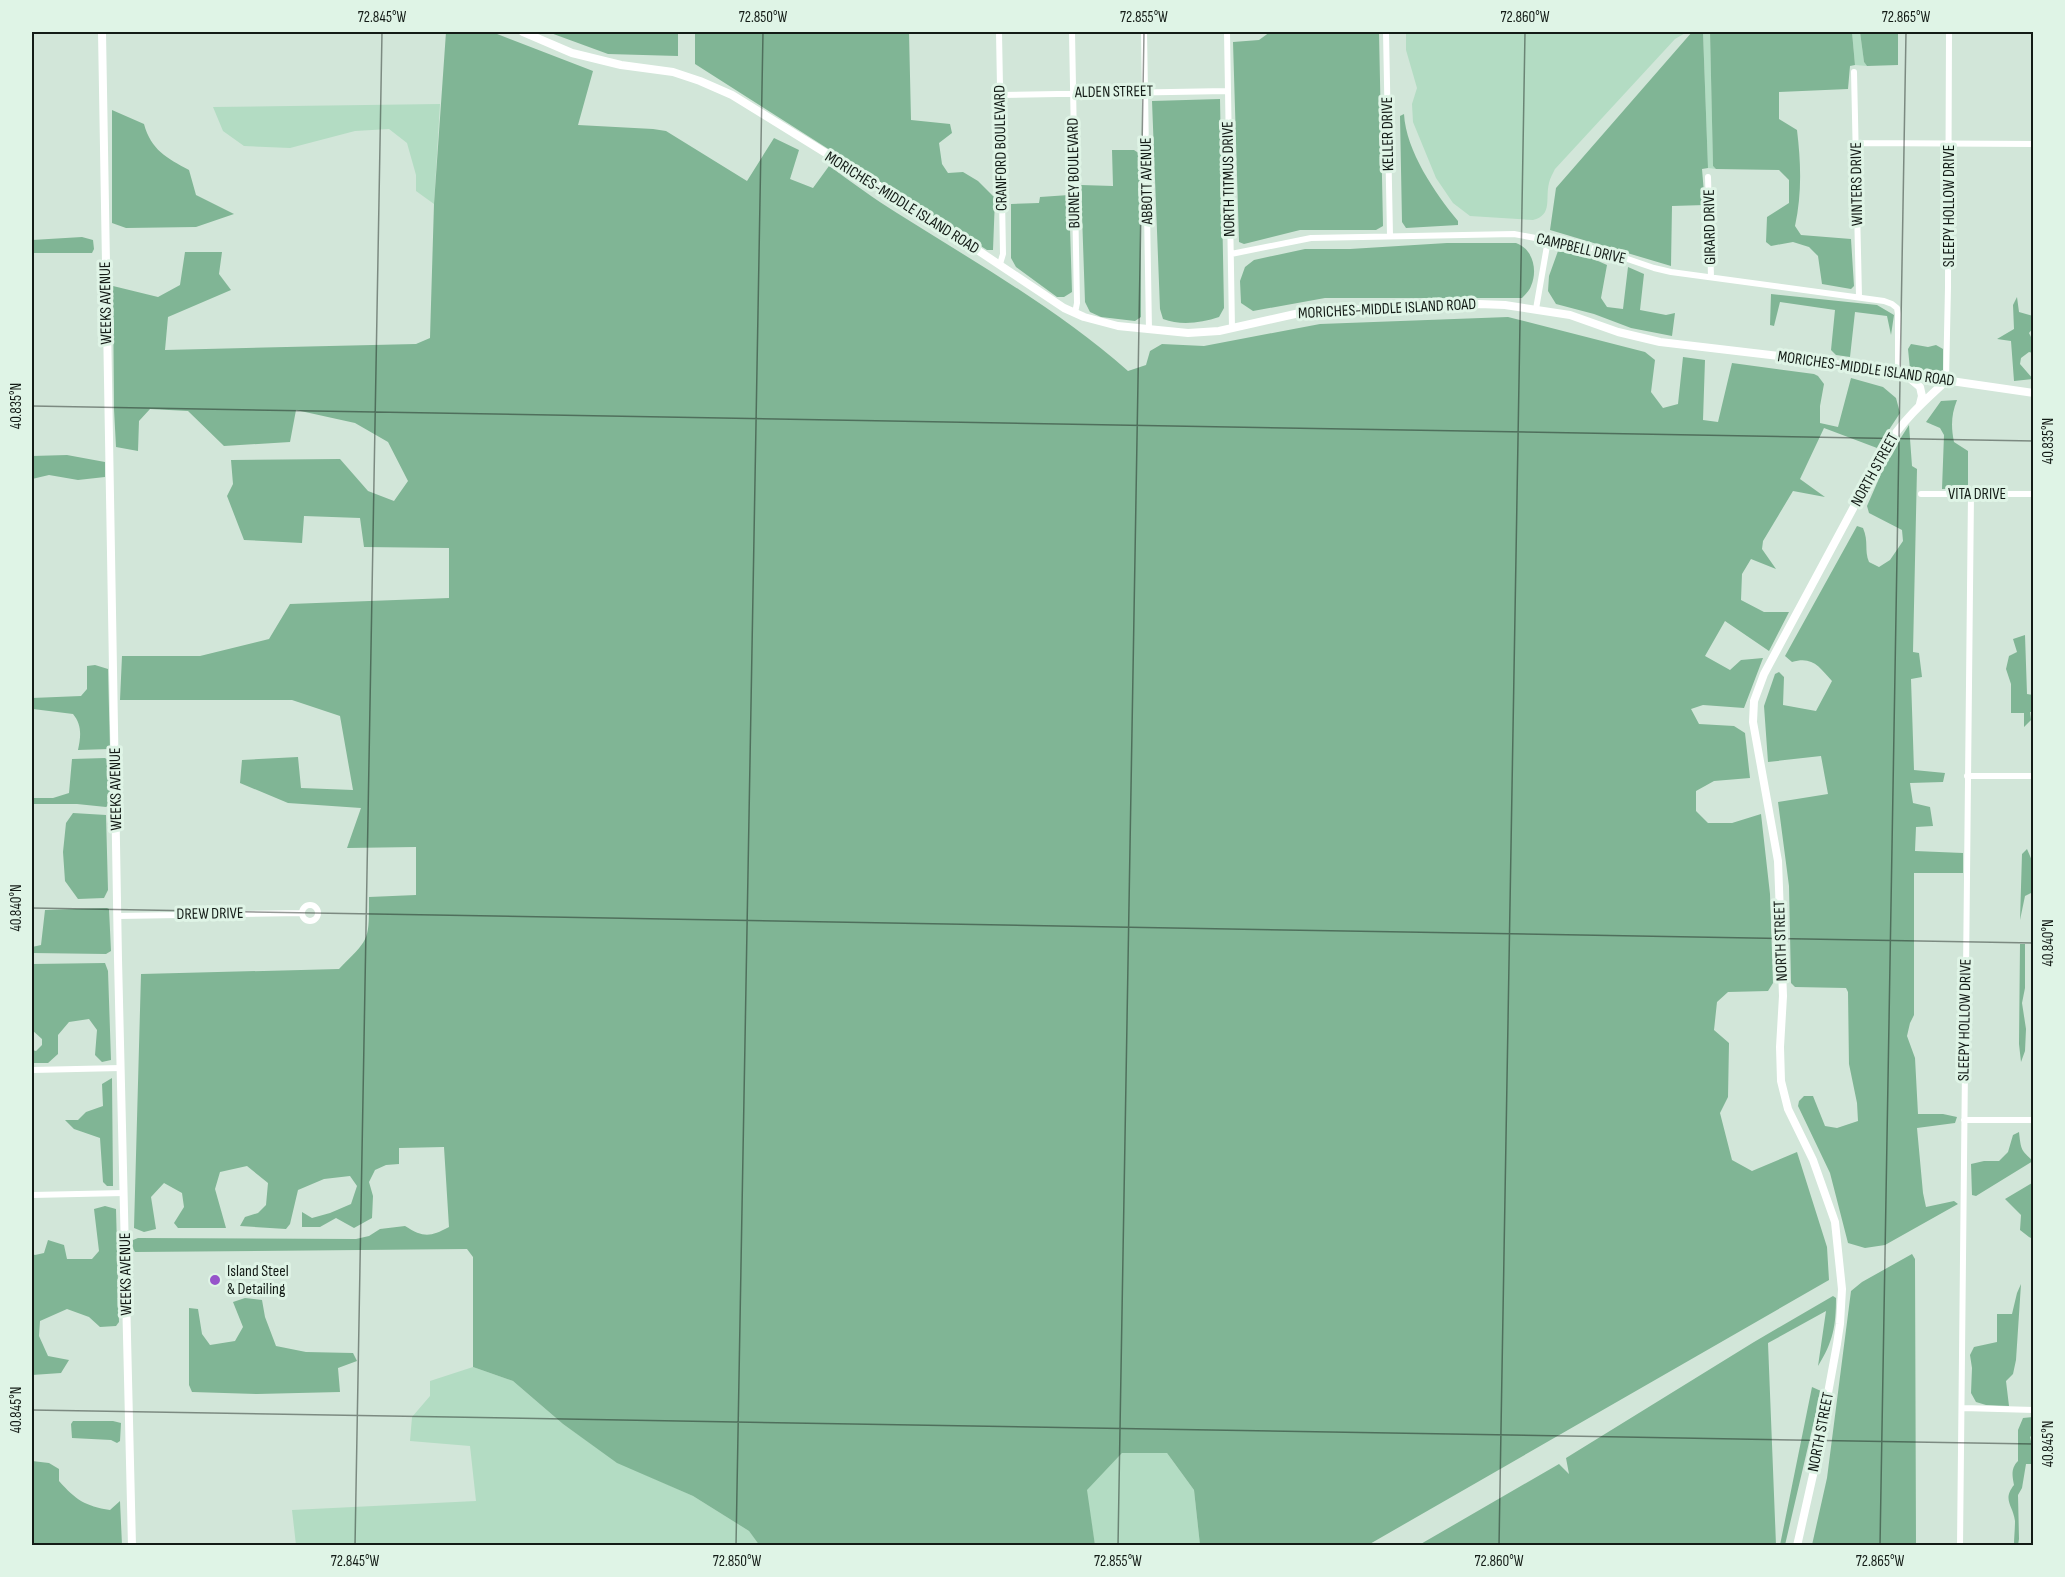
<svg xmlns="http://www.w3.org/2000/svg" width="2065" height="1577" viewBox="0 0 2065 1577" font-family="'Sofia Sans Condensed',sans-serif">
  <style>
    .green { fill: #b3dcc3 }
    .forest { fill: #80b595 }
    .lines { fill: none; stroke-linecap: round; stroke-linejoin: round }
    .minor { stroke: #fff; stroke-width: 6 }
    .tertiary { stroke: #fff; stroke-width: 8 }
    .secondary { stroke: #fff; stroke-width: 8 }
    .ticks { fill: none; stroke: #131b16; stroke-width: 1.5; stroke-opacity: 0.45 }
    .poi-dot { fill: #9654ca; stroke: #dff4e6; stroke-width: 2 }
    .labels { text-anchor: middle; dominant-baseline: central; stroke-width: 6; stroke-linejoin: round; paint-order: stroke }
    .street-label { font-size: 16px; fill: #131b16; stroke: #dff4e6 }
    .poi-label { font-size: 16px; fill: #131b16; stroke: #dff4e6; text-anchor: start }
    .neatline { fill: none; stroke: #131b16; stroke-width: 2 }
    .ticks-label { font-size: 15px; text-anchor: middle; fill: #131b16 }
  </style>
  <rect width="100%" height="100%" fill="#d2e6d9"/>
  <path class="green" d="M 1406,32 L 1687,32 L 1675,39 L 1555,169 C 1553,173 1550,178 1549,183 C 1545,199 1553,215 1533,220 L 1470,216 L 1453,203 L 1436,178 L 1413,122 L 1412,104 L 1417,88 L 1406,50 Z
    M 1703,32 L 1710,32 L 1713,166 L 1716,169 L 1708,168 Z
    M 1852,32 L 1860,32 L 1864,62 L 1867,66 L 1855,65 Z
    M 440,104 L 434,204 L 416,191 L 416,175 L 407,143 L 389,129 L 355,131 L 290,148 L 244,146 L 223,131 L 213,107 Z
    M 473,1367 L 513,1381 L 563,1424 L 617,1462 L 693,1496 L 749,1531 L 760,1545 L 296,1545 L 292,1510 L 476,1501 L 470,1446 L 410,1441 L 412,1417 L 430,1396 L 430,1381 Z
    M 1122,1453 L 1167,1453 L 1194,1490 L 1200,1545 L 1095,1545 L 1086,1490 Z"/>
  <path class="forest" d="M 446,32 L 492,32 L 593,71 L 578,125 L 653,129 L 666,131 L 747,181 L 774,138 L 799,150 L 790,179 L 813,188 L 829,166 C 852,182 874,199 897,213 C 976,263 1058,309 1128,371 L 1146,365 L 1150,351 L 1162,344 L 1204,346 L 1320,324 L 1508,317 L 1645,352 L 1655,360 L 1651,392 L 1663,408 L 1678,404 L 1683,357 L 1705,360 L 1703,420 L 1718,422 L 1732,363 L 1814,374 L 1818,376 L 1824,384 L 1820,406 L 1820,423 L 1838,427 L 1851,378 L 1883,387 L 1896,398 L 1900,413 L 1877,448 L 1824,428 L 1800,479 L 1825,497 L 1793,491 L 1763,541 L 1762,549 L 1776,569 L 1751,559 L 1742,574 L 1741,600 L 1764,612 L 1789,612 L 1769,651 L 1725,621 L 1705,656 L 1730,670 L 1741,660 L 1763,658 L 1744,708 L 1703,705 L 1691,709 L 1699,724 L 1734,726 L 1745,733 L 1750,778 L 1714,781 L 1696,791 L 1696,811 L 1708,823 L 1732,823 L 1761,814 L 1770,894 L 1773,983 L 1768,991 L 1728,992 L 1717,1002 L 1714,1030 L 1729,1043 L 1728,1097 L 1720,1113 L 1732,1160 L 1752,1171 L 1797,1152 L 1827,1247 L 1829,1280 L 1368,1545 L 1200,1545 L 1194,1490 L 1167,1453 L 1122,1453 L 1087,1490 L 1095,1545 L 760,1546 L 749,1531 L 693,1496 L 617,1463 L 563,1424 L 513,1381 L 473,1367 L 473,1257 L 467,1249 L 135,1252 L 132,1247 L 133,1240 L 138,1238 L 356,1239 L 369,1236 L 380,1229 L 405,1226 C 424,1238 430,1237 449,1227 L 444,1147 L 399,1148 L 399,1164 L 386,1165 L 375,1170 L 369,1182 L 373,1196 L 372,1218 L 354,1228 L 336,1218 L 320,1227 L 302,1227 L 302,1212 L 312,1218 L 330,1213 L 351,1204 L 357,1186 L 350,1176 L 324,1179 L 298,1190 L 290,1224 L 286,1229 L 240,1226 L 245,1217 L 258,1213 L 266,1205 L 268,1183 L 247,1166 L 220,1172 L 215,1189 L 226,1228 L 178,1228 L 174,1223 L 184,1207 L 182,1193 L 164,1183 L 151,1197 L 156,1229 L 144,1232 L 134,1228 L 141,974 L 339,969 C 370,938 369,941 369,897 L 416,895 L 416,847 L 347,848 L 361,808 L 288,803 L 240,783 L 242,760 L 298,757 L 301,788 L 353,790 L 340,716 L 292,700 L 120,700 L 122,656 L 200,656 L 269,639 L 290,604 L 449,598 L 449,548 L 364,547 L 360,518 L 304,516 L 302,543 L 244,540 L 227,496 L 233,484 L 231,460 L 340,459 L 368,491 L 394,501 L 408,481 L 388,442 L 355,423 L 296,410 L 290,442 L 224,446 L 188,411 L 150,409 L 139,421 L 138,451 L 116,447 L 114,409 L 113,286 L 158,297 L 180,285 L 185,252 L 222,252 L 219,274 L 231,290 L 168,317 L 165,350 L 416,344 L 430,338 L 434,204 Z
    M 548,32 L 678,32 L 678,56 L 608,54 Z
    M 695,32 L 909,32 L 911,120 L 950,124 L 952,133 L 939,143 L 942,164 L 948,173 L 963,172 L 978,181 L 995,198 L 993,250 L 987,250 L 695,64 Z
    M 1270,32 L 1379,32 L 1383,226 L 1376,230 L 1300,230 L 1244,244 L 1239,242 L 1233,42 L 1259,40 Z
    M 1692,32 L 1703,32 L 1708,168 L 1702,169 L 1705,205 L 1672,206 L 1671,266 L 1550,230 L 1556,188 Z
    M 1710,32 L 1852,32 L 1855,65 L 1850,66 L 1848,89 L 1779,92 L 1779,119 L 1797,130 C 1801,163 1802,194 1795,226 L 1801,235 L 1851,239 L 1854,286 L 1851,289 L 1822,284 L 1818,256 L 1809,247 L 1793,242 L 1771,246 L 1766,242 L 1767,217 L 1789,203 L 1789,180 L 1779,170 L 1716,169 L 1713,166 Z
    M 1860,32 L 1898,32 L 1898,65 L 1867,66 L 1864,62 Z
    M 1220,99 L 1224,308 L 1219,317 C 1201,323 1181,326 1163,319 L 1160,309 L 1152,101 Z
    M 112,110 L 144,124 C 151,150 167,158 189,170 L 196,195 L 234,214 L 196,227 L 126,228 L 112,223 Z
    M 1404,114 C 1406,151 1435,193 1458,221 L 1458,225 L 1406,228 L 1402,222 L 1400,116 Z
    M 1112,150 L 1134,150 L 1140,154 L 1141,317 L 1135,321 L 1101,317 L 1090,312 L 1085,302 L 1081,185 L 1113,186 Z
    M 1069,195 L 1072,292 L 1064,297 L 1057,297 L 1016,267 L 1011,258 L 1011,204 L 1039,203 L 1040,197 Z
    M 82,237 L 93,240 L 94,249 L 92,253 L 32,253 L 32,240 Z
    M 1447,243 L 1516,243 C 1533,249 1538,270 1531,286 C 1530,290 1525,295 1522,298 L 1325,298 L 1253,311 L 1241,303 L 1240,281 L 1245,267 L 1254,260 L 1305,249 L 1350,249 Z
    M 1558,251 L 1589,257 L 1607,265 L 1601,298 L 1607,307 L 1623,309 L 1628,267 L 1644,274 L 1640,310 L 1666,315 L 1675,313 L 1672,336 L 1631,328 L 1594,314 L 1556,304 L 1548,291 L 1549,276 Z
    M 1771,294 L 1877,305 L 1894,315 L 1891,335 L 1887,316 L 1855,312 L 1850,357 L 1836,355 L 1831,350 L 1835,310 L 1780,302 L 1774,326 L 1770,325 Z
    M 2017,297 L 2019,312 L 2033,316 L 2033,328 L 2029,333 L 2033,341 L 2033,353 L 2029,352 L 2021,358 L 2020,364 L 2033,379 L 2014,381 L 2011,341 L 1997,339 L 2014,329 L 2013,305 Z
    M 1911,344 L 1928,347 L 1936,345 L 1943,349 L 1943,370 L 1936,372 L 1910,369 L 1908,349 Z
    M 1957,400 C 1951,415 1951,427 1954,442 L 1968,451 L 1968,488 L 1942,489 L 1944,435 L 1940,428 L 1926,422 L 1941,401 Z
    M 1909,425 L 1912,466 L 1917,469 L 1913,652 L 1919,653 L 1922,677 L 1911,679 L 1914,770 L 1945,773 L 1943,782 L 1910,783 L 1913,803 L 1930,807 L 1933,826 L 1916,827 L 1915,851 L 1963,853 L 1963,873 L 1914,873 L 1914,1015 L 1910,1023 L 1907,1036 L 1915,1058 L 1918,1114 L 1943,1114 L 1957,1117 L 1955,1123 L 1917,1128 L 1923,1193 L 1926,1207 L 1954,1201 L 1958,1204 L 1885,1245 L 1865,1248 L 1848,1243 L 1830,1173 L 1798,1106 L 1799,1101 L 1804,1096 L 1813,1096 L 1825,1126 L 1837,1128 L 1858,1121 L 1857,1103 L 1849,1064 L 1848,992 L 1846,988 L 1795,987 L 1791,983 L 1789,886 L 1778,802 L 1828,794 L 1821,756 L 1768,762 L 1764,706 L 1775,674 L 1779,672 L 1784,677 L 1783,705 L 1816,711 L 1832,681 C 1819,667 1813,656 1792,662 L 1785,656 L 1857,526 L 1863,528 C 1869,542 1864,550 1869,562 L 1879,567 L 1890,560 L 1903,541 L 1902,530 L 1869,513 L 1867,506 L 1888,458 Z
    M 67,455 L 105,462 L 105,477 L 78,480 L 49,475 L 32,479 L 32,456 Z
    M 2025,635 L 2027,694 L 2033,695 L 2034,712 L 2030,712 L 2031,720 L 2024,727 L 2024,713 L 2011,713 L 2011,684 L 2006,669 L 2009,656 L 2017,652 L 2013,639 Z
    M 95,665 L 108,669 L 110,749 L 78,750 C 81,736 82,725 73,714 L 33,709 L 32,719 L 32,698 L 81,696 L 87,689 L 87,666 Z
    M 105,758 L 110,762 L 110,804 L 106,807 L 77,804 L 32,804 L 32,798 L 53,798 L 69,793 L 72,759 Z
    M 73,813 L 106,815 L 108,890 L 104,898 L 78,899 L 65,881 L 63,852 L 66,823 Z
    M 2027,849 L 2033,863 L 2033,892 L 2025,896 L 2020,920 L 2022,854 Z
    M 107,908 L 109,909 L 111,951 L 106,954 L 32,953 L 32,947 L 41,945 L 45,910 Z
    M 2020,944 L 2025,944 L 2025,988 L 2022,1003 L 2026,1029 L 2025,1051 L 2021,1062 L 2019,1044 Z
    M 105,963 L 108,971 L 111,1060 L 102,1062 L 95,1055 L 97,1030 L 89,1019 L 69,1022 L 58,1035 L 58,1054 L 48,1063 L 32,1063 L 32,1050 L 36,1051 L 42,1045 L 42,1039 L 32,1030 L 32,964 Z
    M 112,1078 L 113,1186 L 107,1186 L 103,1182 L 100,1138 L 74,1129 L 65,1120 L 78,1120 L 86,1112 L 103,1106 L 102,1084 Z
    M 2019,1132 C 2021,1150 2021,1150 2033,1161 L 1976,1196 L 1972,1195 L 1971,1164 L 1984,1161 L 1999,1161 L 2008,1152 L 2013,1135 Z
    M 2032,1183 L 2034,1184 L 2033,1239 L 2029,1237 L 2020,1230 L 2021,1215 L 2005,1199 Z
    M 105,1206 L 116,1209 L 119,1322 L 116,1326 L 100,1327 L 89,1317 L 67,1309 L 40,1321 L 39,1336 L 48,1356 L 69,1360 L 61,1373 L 32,1375 L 33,1269 L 32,1268 L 32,1254 L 35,1255 L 44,1253 L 48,1240 L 64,1245 L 67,1259 L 92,1259 L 99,1251 L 94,1209 Z
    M 1912,1254 L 1915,1259 L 1916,1545 L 1812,1545 L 1827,1478 L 1851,1291 L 1862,1282 Z
    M 2021,1284 L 2016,1360 L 2013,1374 L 2006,1381 L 2009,1406 L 1986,1405 L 1976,1402 L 1971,1393 L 1972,1368 L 1970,1355 L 1974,1347 L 1997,1342 L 1997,1314 L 2012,1314 L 2017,1293 Z
    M 1833,1296 L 1836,1298 C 1836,1326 1833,1342 1818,1366 L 1826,1311 L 1768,1343 L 1776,1545 L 1419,1545 L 1559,1464 L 1569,1474 L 1566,1458 L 1754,1342 Z
    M 245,1298 L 262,1300 L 265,1317 L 276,1346 L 306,1352 L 353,1353 L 357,1361 L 338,1368 L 340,1392 L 257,1394 L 192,1392 L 189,1385 L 189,1308 L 198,1309 L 202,1334 L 210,1345 L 235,1341 L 243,1327 L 233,1302 Z
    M 1812,1387 L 1821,1391 L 1785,1545 L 1780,1545 Z
    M 2033,1417 L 2033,1434 L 2030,1437 L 2033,1449 L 2033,1464 L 2026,1464 L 2022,1488 L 2018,1495 L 2019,1539 L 2018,1545 L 2014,1545 C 2014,1538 2015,1529 2015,1521 C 2013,1505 2002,1500 2014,1485 C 2012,1475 2011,1468 2018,1461 L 2018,1430 L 2023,1418 Z
    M 73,1421 L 113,1421 L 121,1423 L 120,1441 L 117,1443 L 111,1440 L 72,1438 L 71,1424 Z
    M 32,1461 L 49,1463 L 59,1469 L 59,1481 C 76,1500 85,1506 110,1510 L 120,1501 L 122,1545 L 32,1545 Z"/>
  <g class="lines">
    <path class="minor" d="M 999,32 L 1003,254 L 1000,264
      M 1072,32 L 1077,303 L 1075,313
      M 1144,32 L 1149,330
      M 1227,32 L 1232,328
      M 1386,32 L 1390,236
      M 1854,72 L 1859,297
      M 1000,95 L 1227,91
      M 1856,143 L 2034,144
      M 1708,177 L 1711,277
      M 1231,254 L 1311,238 L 1514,234 L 1601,250 L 1654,268 L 1671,272 L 1884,301 L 1892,304 L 1897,308 L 1898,314 L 1898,374
      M 1536,309 L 1548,240
      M 1946,381 L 1948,287 L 1949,32
      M 1921,494 L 2034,494
      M 1967,776 L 2034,776
      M302 913a8 8 0 1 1 16 0a8 8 0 1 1-16 0Z
      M 118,916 L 302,913
      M 32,1070 L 121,1068
      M 1964,1120 L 2034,1120
      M 32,1195 L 124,1193
      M 1963,1408 L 2034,1410
      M 1960,1546 L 1971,494"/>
    <path class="tertiary" d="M 102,32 L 118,959 L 132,1546
      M 1907,376 L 1920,387 L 1922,396 L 1920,404
      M 1797,1546 L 1813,1475 L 1837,1344 L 1840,1324 L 1842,1289 L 1835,1222 L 1813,1160 L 1788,1109 L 1781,1081 L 1780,1047 L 1783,996 L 1778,861 L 1753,722 L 1754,701 L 1764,674 L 1885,449 C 1901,422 1923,402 1946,381"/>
    <path class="secondary" d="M 523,32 L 572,53 L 621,65 L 673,72 L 700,81 L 732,95 L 913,207 L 1064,308 L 1084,317 L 1118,326 L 1188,333 L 1219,331 L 1313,310 L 1406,309 L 1479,304 L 1505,305 L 1570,315 L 1618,332 L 1660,342 L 1779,356 L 2034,393"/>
  </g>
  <path class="ticks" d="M 32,406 L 2034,441M 32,908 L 2034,943M 32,1410 L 2034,1444M 355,1546 L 382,32M 736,1546 L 763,32M 1118,1546 L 1144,32M 1499,1546 L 1525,32M 1880,1546 L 1906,32"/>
  <circle class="poi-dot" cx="215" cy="1280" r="6"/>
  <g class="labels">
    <g class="street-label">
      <text transform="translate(1114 92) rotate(-1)">ALDEN STREET</text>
      <text transform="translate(1388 134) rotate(-91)">KELLER DRIVE</text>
      <text transform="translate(1001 148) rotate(-91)">CRANFORD BOULEVARD</text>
      <text transform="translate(1074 173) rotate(-91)">BURNEY BOULEVARD</text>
      <text transform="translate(1229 179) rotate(-91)">NORTH TITMUS DRIVE</text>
      <text transform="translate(1147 181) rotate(-91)">ABBOTT AVENUE</text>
      <text transform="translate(1857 184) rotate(-91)">WINTERS DRIVE</text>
      <text transform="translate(902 203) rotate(32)">MORICHES-MIDDLE ISLAND ROAD</text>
      <text transform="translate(1949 206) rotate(-90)">SLEEPY HOLLOW DRIVE</text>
      <text transform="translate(1710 227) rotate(-91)">GIRARD DRIVE</text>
      <text transform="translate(1581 249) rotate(13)">CAMPBELL DRIVE</text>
      <text transform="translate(106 303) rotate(-91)">WEEKS AVENUE</text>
      <text transform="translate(1387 309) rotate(-3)">MORICHES-MIDDLE ISLAND ROAD</text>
      <text transform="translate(1866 369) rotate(8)">MORICHES-MIDDLE ISLAND ROAD</text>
      <text transform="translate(1875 470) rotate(-61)">NORTH STREET</text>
      <text x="1977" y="494">VITA DRIVE</text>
      <text transform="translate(116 789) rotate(-91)">WEEKS AVENUE</text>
      <text transform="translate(210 914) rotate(-1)">DREW DRIVE</text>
      <text transform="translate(1781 941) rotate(-92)">NORTH STREET</text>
      <text transform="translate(1965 1020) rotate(-89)">SLEEPY HOLLOW DRIVE</text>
      <text transform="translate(126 1274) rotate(-91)">WEEKS AVENUE</text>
      <text transform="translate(1821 1432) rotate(-79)">NORTH STREET</text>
    </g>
    <g class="poi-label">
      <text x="227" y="1271">Island Steel<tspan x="227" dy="18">&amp; Detailing</tspan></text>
    </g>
  </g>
  <rect width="2065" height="1577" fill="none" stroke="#dff4e6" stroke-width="66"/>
  <rect x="33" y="33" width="1999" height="1511" class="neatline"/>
  <g class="ticks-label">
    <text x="382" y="22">72.845°W</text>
    <text x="763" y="22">72.850°W</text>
    <text x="1144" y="22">72.855°W</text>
    <text x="1525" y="22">72.860°W</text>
    <text x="1906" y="22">72.865°W</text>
    <text transform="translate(16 406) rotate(-90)" y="5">40.835°N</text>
    <text transform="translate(2048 441) rotate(-90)" y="5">40.835°N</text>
    <text transform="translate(16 908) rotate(-90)" y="5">40.840°N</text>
    <text transform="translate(2048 943) rotate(-90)" y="5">40.840°N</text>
    <text transform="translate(16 1410) rotate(-90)" y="5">40.845°N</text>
    <text transform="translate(2048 1444) rotate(-90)" y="5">40.845°N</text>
    <text x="355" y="1566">72.845°W</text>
    <text x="737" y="1566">72.850°W</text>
    <text x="1118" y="1566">72.855°W</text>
    <text x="1499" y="1566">72.860°W</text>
    <text x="1880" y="1566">72.865°W</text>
  </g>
</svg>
